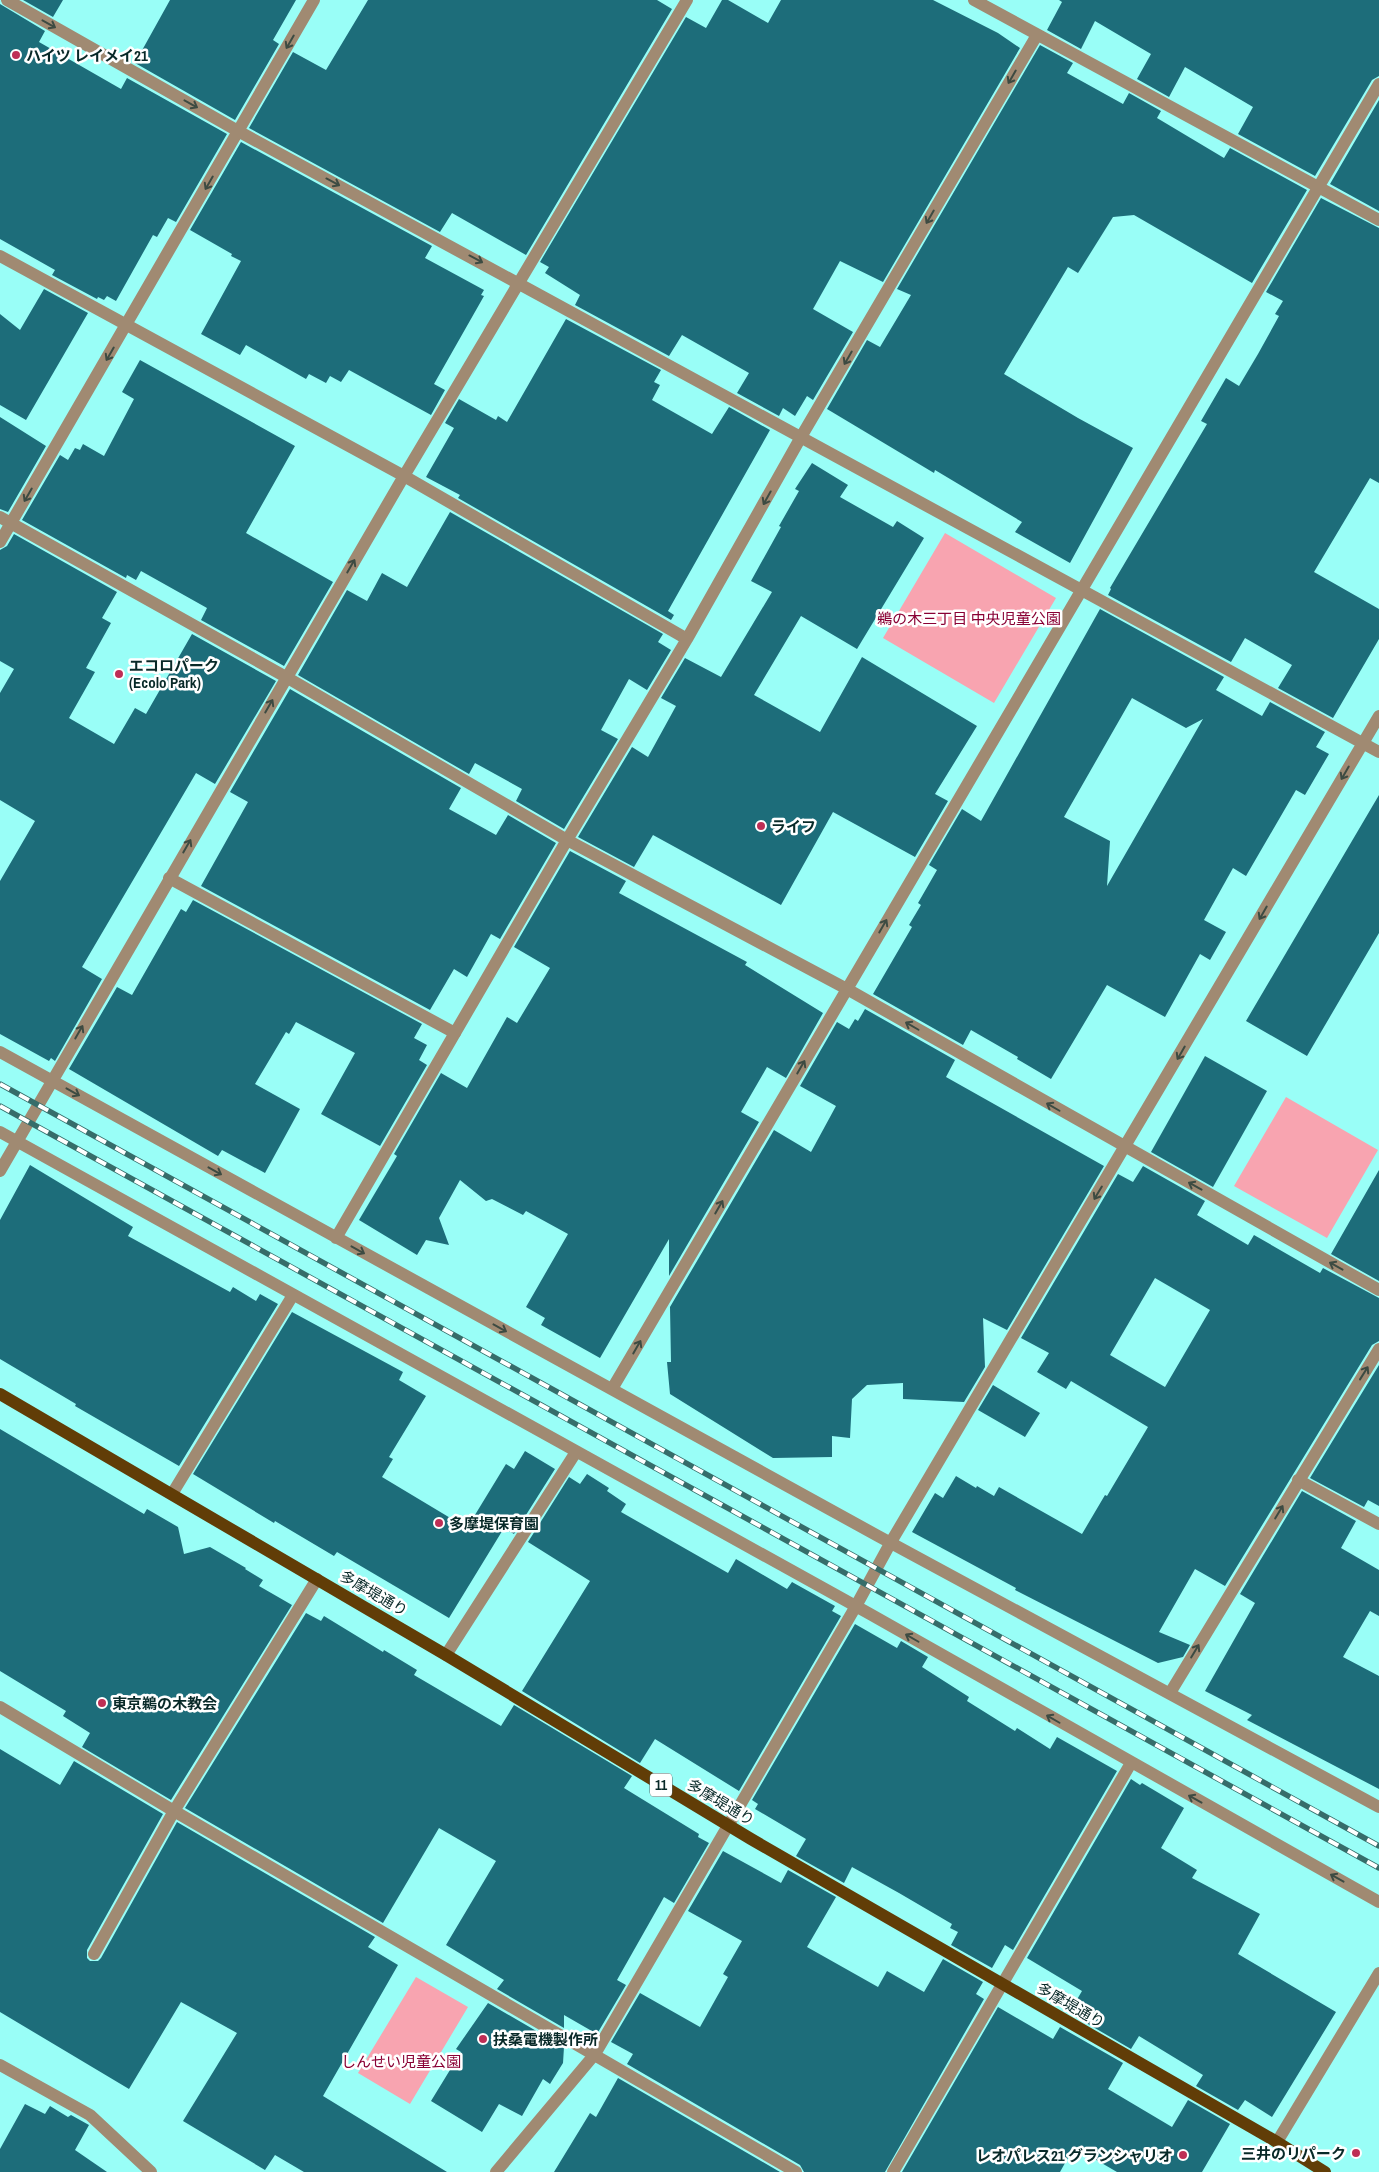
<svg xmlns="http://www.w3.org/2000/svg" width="1379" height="2172" viewBox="0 0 1379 2172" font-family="'Archivo Narrow','Noto Sans JP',sans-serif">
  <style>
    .green { fill: #f8a4b0 }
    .building { fill: #1d6d7a; fill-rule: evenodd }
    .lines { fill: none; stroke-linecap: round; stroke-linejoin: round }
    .service { stroke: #a08a72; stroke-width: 12 }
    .minor { stroke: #a08a72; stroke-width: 12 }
    .primary { stroke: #613d07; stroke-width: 12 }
    .rail-casing { stroke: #366d6a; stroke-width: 5.5 }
    .rail { stroke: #fff; stroke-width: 4; stroke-dasharray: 11; stroke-linecap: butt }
    .oneway { stroke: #3d4b42 }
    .poi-dot { fill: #be2e55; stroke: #fff; stroke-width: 2 }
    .labels { text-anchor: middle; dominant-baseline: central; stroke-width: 5; stroke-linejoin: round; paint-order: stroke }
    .shield { fill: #fff; stroke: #526968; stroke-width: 1 }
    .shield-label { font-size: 14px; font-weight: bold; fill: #082928 }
    .poi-label { font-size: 15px; font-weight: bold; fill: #082928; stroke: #fff; text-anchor: start }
    .park-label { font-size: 15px; fill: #890034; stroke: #fff }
    .street-label { font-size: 15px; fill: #082928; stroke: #fff }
  </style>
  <rect width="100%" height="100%" fill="#99fef7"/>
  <path class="green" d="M 945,533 L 1056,598 L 994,703 L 883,638 Z
    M 1286,1097 L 1378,1150 L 1327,1238 L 1234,1186 Z
    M 416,1977 L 468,2007 L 410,2104 L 358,2073 Z"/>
  <path class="building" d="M 23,0 L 63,0 L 53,17 Z
    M 170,0 L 296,0 L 273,40 L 279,44 L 235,120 L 135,63 Z
    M 368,0 L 657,0 L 672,9 L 526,255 L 452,213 L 440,232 L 249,128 L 293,52 L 326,70 Z
    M 722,0 L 728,0 L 768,23 L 781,0 L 933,0 L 998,33 L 1020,48 L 883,282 L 840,261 L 813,309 L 853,332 L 813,400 L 807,396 L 795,416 L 783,408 L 779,416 L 737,393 L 749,373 L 682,335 L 669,356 L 575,305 L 580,295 L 545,273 L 549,267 L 540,262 L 686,17 L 706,28 Z
    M 1059,0 L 1379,0 L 1379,76 L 1372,80 L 1315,176 L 1238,134 L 1253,107 L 1185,67 L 1169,97 L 1137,79 L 1151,54 L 1095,21 L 1081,49 L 1047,30 L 1062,2 Z
    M 0,4 L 45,31 L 39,42 L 121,89 L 127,78 L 227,134 L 176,222 L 168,218 L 157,237 L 153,235 L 116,301 L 107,296 L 104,300 L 98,297 L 97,299 L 52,275 L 55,270 L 0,239 Z
    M 1040,45 L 1073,63 L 1067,73 L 1123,104 L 1129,93 L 1161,111 L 1157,118 L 1224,158 L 1230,148 L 1307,190 L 1252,283 L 1134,215 L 1113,217 L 1078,273 L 1068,267 L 1004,374 L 1078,418 L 1133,448 L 1070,563 L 1015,532 L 1022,522 L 935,470 L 934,473 L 827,409 L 867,340 L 880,347 L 911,295 L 897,289 Z
    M 1379,100 L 1379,211 L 1330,184 Z
    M 241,142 L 432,246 L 425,258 L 484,290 L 481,295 L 484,296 L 434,384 L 445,390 L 431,415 L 349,370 L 341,382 L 330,376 L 326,383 L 309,374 L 306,379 L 246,345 L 240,355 L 201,334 L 241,261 L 231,256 L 232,254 L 190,230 Z
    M 1321,198 L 1379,228 L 1379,483 L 1370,478 L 1314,572 L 1379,609 L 1379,639 L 1333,718 L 1278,688 L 1292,665 L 1245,638 L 1231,662 L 1108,595 L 1111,589 L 1110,588 L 1207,424 L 1201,421 L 1226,378 L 1239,386 L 1258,354 L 1279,316 L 1275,314 L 1283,301 L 1266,292 Z
    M 44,289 L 88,313 L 26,420 L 0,405 L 0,314 L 20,330 Z
    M 566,319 L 661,370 L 654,382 L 660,385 L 652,400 L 712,434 L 729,407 L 770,430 L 668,611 L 674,615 L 671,620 L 458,498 L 460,495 L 426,477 L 454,428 L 445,423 L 459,399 L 496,420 L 498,416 L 507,422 Z
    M 140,360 L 295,446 L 246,533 L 333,582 L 284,666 L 201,620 L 207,608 L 141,571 L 136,580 L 127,575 L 126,578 L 22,520 L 60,455 L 68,460 L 75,448 L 80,450 L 83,444 L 104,456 L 134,399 L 122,392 Z
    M 0,417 L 46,446 L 8,512 L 0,509 Z
    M 812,463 L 848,485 L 840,497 L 893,527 L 897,521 L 924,538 L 857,649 L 801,616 L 754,695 L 820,732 L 862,657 L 977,726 L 935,794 L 948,801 L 915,857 L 833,812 L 781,905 L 653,835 L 634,867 L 578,837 L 632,747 L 648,757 L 676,706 L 661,698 L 685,658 L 721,677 L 772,592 L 751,581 L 781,527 L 779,526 L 799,491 L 795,489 Z
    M 450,512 L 663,634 L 658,642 L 671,650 L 647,690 L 629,679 L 601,730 L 618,739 L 564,829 L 516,801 L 522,789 L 475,763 L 469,774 L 298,675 L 347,590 L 367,601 L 382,573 L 407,587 Z
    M 14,534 L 117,592 L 102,618 L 111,623 L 86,668 L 95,672 L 69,718 L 114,744 L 135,708 L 146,714 L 192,634 L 276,681 L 215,784 L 196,773 L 82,967 L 102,979 L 55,1061 L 51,1058 L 49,1061 L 0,1034 L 0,881 L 35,821 L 0,800 L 0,693 L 14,669 L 0,661 L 0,550 L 7,546 Z
    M 1100,609 L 1224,677 L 1216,690 L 1262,716 L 1270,702 L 1325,732 L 1316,747 L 1329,754 L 1305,795 L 1296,790 L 1246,876 L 1233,868 L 1204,920 L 1226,932 L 1210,960 L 1200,954 L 1165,1017 L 1107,985 L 1051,1079 L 1017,1059 L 1018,1057 L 971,1030 L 963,1045 L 873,994 L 912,927 L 909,925 L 921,905 L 918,903 L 937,870 L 929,865 L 962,809 L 981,821 ZM 1132,698 L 1186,728 L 1203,719 L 1107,886 L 1110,841 L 1064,817 Z
    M 290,689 L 461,788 L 449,809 L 496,835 L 508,815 L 556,843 L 500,939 L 491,934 L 467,977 L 454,969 L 430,1010 L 201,886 L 248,802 L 230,792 Z
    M 1379,795 L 1379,933 L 1307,1056 L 1246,1021 Z
    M 570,851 L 626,881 L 619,893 L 747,962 L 745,965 L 823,1013 L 786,1078 L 767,1067 L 741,1112 L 759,1122 L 669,1276 L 669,1239 L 600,1358 L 541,1325 L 545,1318 L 526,1307 L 568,1234 L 526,1211 L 523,1215 L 492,1199 L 486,1201 L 460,1180 L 439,1218 L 449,1245 L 426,1240 L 417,1255 L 359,1220 L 397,1156 L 394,1154 L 441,1073 L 467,1088 L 507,1017 L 517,1023 L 550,968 L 514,947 Z
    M 193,900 L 422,1024 L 414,1038 L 427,1045 L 419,1060 L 427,1065 L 380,1146 L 321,1114 L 355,1053 L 296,1022 L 289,1034 L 286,1032 L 255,1084 L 300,1109 L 265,1173 L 222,1150 L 218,1156 L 69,1069 L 117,987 L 132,995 L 181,909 L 186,912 Z
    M 865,1009 L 955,1060 L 946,1077 L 1104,1166 L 1007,1330 L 983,1318 L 985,1367 L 964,1402 L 903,1399 L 903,1383 L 867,1385 L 852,1399 L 850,1438 L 832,1436 L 832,1457 L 773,1458 L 670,1394 L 667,1362 L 671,1362 L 670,1307 L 774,1130 L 811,1152 L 836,1106 L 800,1086 L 837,1022 L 849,1029 L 855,1019 L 858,1021 Z
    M 1205,1056 L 1267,1091 L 1213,1187 L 1151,1152 Z
    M 30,1165 L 133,1227 L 128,1236 L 230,1292 L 233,1287 L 256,1301 L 260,1294 L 278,1304 L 179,1466 L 75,1406 L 76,1404 L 0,1359 L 0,1220 Z
    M 1143,1166 L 1205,1201 L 1197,1215 L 1248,1245 L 1254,1235 L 1320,1273 L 1323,1268 L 1379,1298 L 1379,1341 L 1372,1345 L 1225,1586 L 1195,1569 L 1159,1632 L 1190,1645 L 1183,1657 L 1158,1663 L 1015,1590 L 1016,1588 L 912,1532 L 935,1493 L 943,1498 L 956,1476 L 976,1488 L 977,1486 L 994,1496 L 999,1487 L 1082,1534 L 1105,1495 L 1107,1496 L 1148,1427 L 1071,1381 L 1066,1389 L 1037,1372 L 1049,1353 L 1021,1338 L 1118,1174 L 1133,1182 ZM 1155,1278 L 1210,1310 L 1165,1387 L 1110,1355 Z
    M 1379,1170 L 1379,1281 L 1331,1254 Z
    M 292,1312 L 403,1372 L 399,1380 L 426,1396 L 389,1457 L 393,1459 L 382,1477 L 467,1528 L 506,1464 L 514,1469 L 525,1451 L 555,1469 L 514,1534 L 504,1528 L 449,1618 L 337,1552 L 334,1556 L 275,1521 L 274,1523 L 193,1474 Z
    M 1379,1365 L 1379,1506 L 1368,1500 L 1364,1507 L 1310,1478 Z
    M 993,1385 L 1040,1413 L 1025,1437 L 978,1410 Z
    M 0,1429 L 144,1514 L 147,1509 L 178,1527 L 184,1554 L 210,1547 L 246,1568 L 245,1569 L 263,1580 L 259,1586 L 292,1605 L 171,1800 L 82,1747 L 90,1733 L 63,1716 L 66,1711 L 0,1671 Z
    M 587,1474 L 609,1488 L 607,1491 L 626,1504 L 621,1512 L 728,1573 L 736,1559 L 787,1589 L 792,1582 L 835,1606 L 832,1611 L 841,1616 L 739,1791 L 655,1739 L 640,1763 L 522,1691 L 590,1581 L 528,1542 L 569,1477 L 580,1484 Z
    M 1302,1491 L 1356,1521 L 1341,1548 L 1379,1570 L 1379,1616 L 1370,1611 L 1343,1657 L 1379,1676 L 1379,1789 L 1247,1720 L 1252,1715 L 1205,1691 L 1255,1603 L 1240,1594 Z
    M 306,1613 L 321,1621 L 324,1616 L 383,1652 L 384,1650 L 417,1670 L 414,1675 L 501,1726 L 514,1705 L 632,1776 L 624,1788 L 699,1834 L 698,1837 L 709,1843 L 674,1903 L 664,1897 L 617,1980 L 626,1985 L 597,2034 L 564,2015 L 564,2028 L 497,1989 L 504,1980 L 446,1945 L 496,1861 L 439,1828 L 383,1923 L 185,1808 Z
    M 855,1624 L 897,1648 L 901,1641 L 928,1657 L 922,1667 L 969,1697 L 967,1701 L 1015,1731 L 1017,1728 L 1050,1749 L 1057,1737 L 1117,1771 L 1013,1950 L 1005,1945 L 992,1968 L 951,1945 L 958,1932 L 950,1928 L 952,1924 L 899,1893 L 852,1867 L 844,1883 L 796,1856 L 806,1839 L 755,1809 L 758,1804 L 752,1800 Z
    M 0,1749 L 60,1785 L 74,1761 L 163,1814 L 87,1950 L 87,1958 L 90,1961 L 98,1961 L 101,1958 L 177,1822 L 375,1937 L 368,1947 L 398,1965 L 323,2096 L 447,2172 L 304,2172 L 275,2155 L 265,2170 L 183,2121 L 237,2033 L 181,2002 L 129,2089 L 0,2012 Z
    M 1131,1779 L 1140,1785 L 1142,1783 L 1184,1808 L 1161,1848 L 1197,1870 L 1192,1878 L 1260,1914 L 1238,1954 L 1336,2012 L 1272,2117 L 1245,2100 L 1238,2110 L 1196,2086 L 1203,2075 L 1139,2036 L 1131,2049 L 1069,2013 L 1082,1991 L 1027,1958 Z
    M 723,1851 L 781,1883 L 788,1870 L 836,1897 L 807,1947 L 878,1987 L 887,1971 L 924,1992 L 943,1959 L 983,1982 L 976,1994 L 984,1999 L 885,2172 L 804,2172 L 800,2165 L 627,2064 L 633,2054 L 611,2042 L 640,1993 L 700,2027 L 728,1977 L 723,1974 L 742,1941 L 688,1911 Z
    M 488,2003 L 564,2047 L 563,2063 L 550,2084 L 543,2079 L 522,2116 L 499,2104 L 482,2132 L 431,2101 L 461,2052 L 456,2049 Z
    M 998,2007 L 1053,2039 L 1060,2027 L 1123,2063 L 1108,2089 L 1172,2127 L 1188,2100 L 1230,2124 L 1202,2172 L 1117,2172 L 1074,2147 L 1060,2172 L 902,2172 Z
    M 618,2078 L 780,2172 L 554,2172 L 590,2113 L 596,2117 Z
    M 25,2104 L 45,2114 L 50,2106 L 68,2117 L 71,2115 L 89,2125 L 75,2150 L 107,2172 L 0,2172 L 0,2149 Z"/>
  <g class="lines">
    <path class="service" d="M 169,878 L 455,1033
      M 1298,1480 L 1379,1524"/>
    <path class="minor" d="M 7,0 L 238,131 L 1379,752
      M 974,0 L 1379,220
      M 0,256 L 404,476 L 687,639
      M 0,517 L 286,677 L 567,840 L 847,989 L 1379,1290
      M 0,542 L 314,0
      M 0,1052 L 878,1536 L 1379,1807
      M 0,1132 L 870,1614 L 1379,1902
      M 0,1171 L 404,476 L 687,0
      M 336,1238 L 567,840 L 687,639 L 801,437 L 1037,35
      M 612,1389 L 1379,84
      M 172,1494 L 293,1295
      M 446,1655 L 576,1452
      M 1170,1693 L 1379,1349
      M 0,1707 L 174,1811 L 796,2172
      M 94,1954 L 174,1811 L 317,1579
      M 0,2065 L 90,2115 L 151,2172
      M 1277,2142 L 1379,1973
      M 496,2172 L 595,2054 L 856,1606 L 891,1542 L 1379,716
      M 893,2172 L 1131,1763"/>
    <path class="primary" d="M 0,1394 L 446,1655 L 751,1839 L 1277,2142 L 1325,2172"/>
    <g class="rail-casing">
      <path id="rail" d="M 0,1084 L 1379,1846
        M 0,1106 L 1379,1868"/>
    </g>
    <use href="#rail" class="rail"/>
  </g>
  <defs><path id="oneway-shaft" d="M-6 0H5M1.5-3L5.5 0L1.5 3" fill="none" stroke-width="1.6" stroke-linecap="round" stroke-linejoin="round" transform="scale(1.25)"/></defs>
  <g class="oneway">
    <use href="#oneway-shaft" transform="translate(49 24) rotate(29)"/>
    <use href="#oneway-shaft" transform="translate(290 42) rotate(120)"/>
    <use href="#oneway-shaft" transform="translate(1012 77) rotate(120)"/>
    <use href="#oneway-shaft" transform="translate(191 104) rotate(29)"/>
    <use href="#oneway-shaft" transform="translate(333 182) rotate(28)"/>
    <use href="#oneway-shaft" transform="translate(209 183) rotate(120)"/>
    <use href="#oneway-shaft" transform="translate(930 217) rotate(120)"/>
    <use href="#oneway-shaft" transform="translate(476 259) rotate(28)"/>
    <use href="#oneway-shaft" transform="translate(110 354) rotate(120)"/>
    <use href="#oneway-shaft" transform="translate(848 358) rotate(120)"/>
    <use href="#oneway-shaft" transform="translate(28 495) rotate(120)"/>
    <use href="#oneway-shaft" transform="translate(767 498) rotate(119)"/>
    <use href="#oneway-shaft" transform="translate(351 566) rotate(-60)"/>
    <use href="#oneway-shaft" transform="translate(269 706) rotate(-60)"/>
    <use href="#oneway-shaft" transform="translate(1345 773) rotate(120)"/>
    <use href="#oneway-shaft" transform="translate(187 846) rotate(-60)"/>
    <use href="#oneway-shaft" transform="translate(1263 913) rotate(120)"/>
    <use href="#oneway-shaft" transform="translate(883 926) rotate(-60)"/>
    <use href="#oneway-shaft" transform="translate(912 1026) rotate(-150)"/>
    <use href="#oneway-shaft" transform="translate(79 1032) rotate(-60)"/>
    <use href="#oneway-shaft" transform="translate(1181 1053) rotate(120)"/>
    <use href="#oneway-shaft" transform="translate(801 1067) rotate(-60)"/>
    <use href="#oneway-shaft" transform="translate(73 1092) rotate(29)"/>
    <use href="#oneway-shaft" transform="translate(1053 1107) rotate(-150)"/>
    <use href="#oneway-shaft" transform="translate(215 1171) rotate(29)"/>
    <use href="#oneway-shaft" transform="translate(1195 1186) rotate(-151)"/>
    <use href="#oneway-shaft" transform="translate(1098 1193) rotate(121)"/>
    <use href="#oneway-shaft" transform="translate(719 1207) rotate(-60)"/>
    <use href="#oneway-shaft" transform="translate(358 1250) rotate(29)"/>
    <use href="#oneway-shaft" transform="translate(1336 1266) rotate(-151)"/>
    <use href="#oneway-shaft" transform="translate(500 1328) rotate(29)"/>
    <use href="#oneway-shaft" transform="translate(637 1347) rotate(-60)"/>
    <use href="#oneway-shaft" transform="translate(1364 1373) rotate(-58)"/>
    <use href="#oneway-shaft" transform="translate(1279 1512) rotate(-59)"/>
    <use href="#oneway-shaft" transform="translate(912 1638) rotate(-150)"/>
    <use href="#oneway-shaft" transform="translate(1195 1651) rotate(-59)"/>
    <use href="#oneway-shaft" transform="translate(1053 1719) rotate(-150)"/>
    <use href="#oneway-shaft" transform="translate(1195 1799) rotate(-151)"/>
    <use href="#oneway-shaft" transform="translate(1337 1878) rotate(-151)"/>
  </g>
  <g class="poi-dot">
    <circle cx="16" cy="55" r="5"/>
    <circle cx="119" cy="674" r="5"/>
    <circle cx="761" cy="826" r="5"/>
    <circle cx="439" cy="1523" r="5"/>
    <circle cx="102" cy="1703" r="5"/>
    <circle cx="483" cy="2039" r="5"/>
    <circle cx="1356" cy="2153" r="5"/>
    <circle cx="1183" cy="2155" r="5"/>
  </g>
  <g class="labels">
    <rect class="shield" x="650" y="1773.5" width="22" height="23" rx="4"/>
    <g class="shield-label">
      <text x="661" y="1785">11</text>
    </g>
    <g class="poi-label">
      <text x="26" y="55">ハイツ レイメイ21</text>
      <text x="129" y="665">エコロパーク<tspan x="129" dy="17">(Ecolo Park)</tspan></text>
      <text x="771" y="826">ライフ</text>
      <text x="449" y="1523">多摩堤保育園</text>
      <text x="112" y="1703">東京鵜の木教会</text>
      <text x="493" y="2039">扶桑電機製作所</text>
      <text x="1346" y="2153" text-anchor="end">三井のリパーク</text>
      <text x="1173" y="2155" text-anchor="end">レオパレス21 グランシャリオ</text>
    </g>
    <g class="park-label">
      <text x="969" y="618">鵜の木三丁目 中央児童公園</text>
      <text x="401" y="2061">しんせい児童公園</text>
    </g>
    <g class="street-label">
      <text transform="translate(374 1593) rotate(30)">多摩堤通り</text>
      <text transform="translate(721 1802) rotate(31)">多摩堤通り</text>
      <text transform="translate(1071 2005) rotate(30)">多摩堤通り</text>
    </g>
  </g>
</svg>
